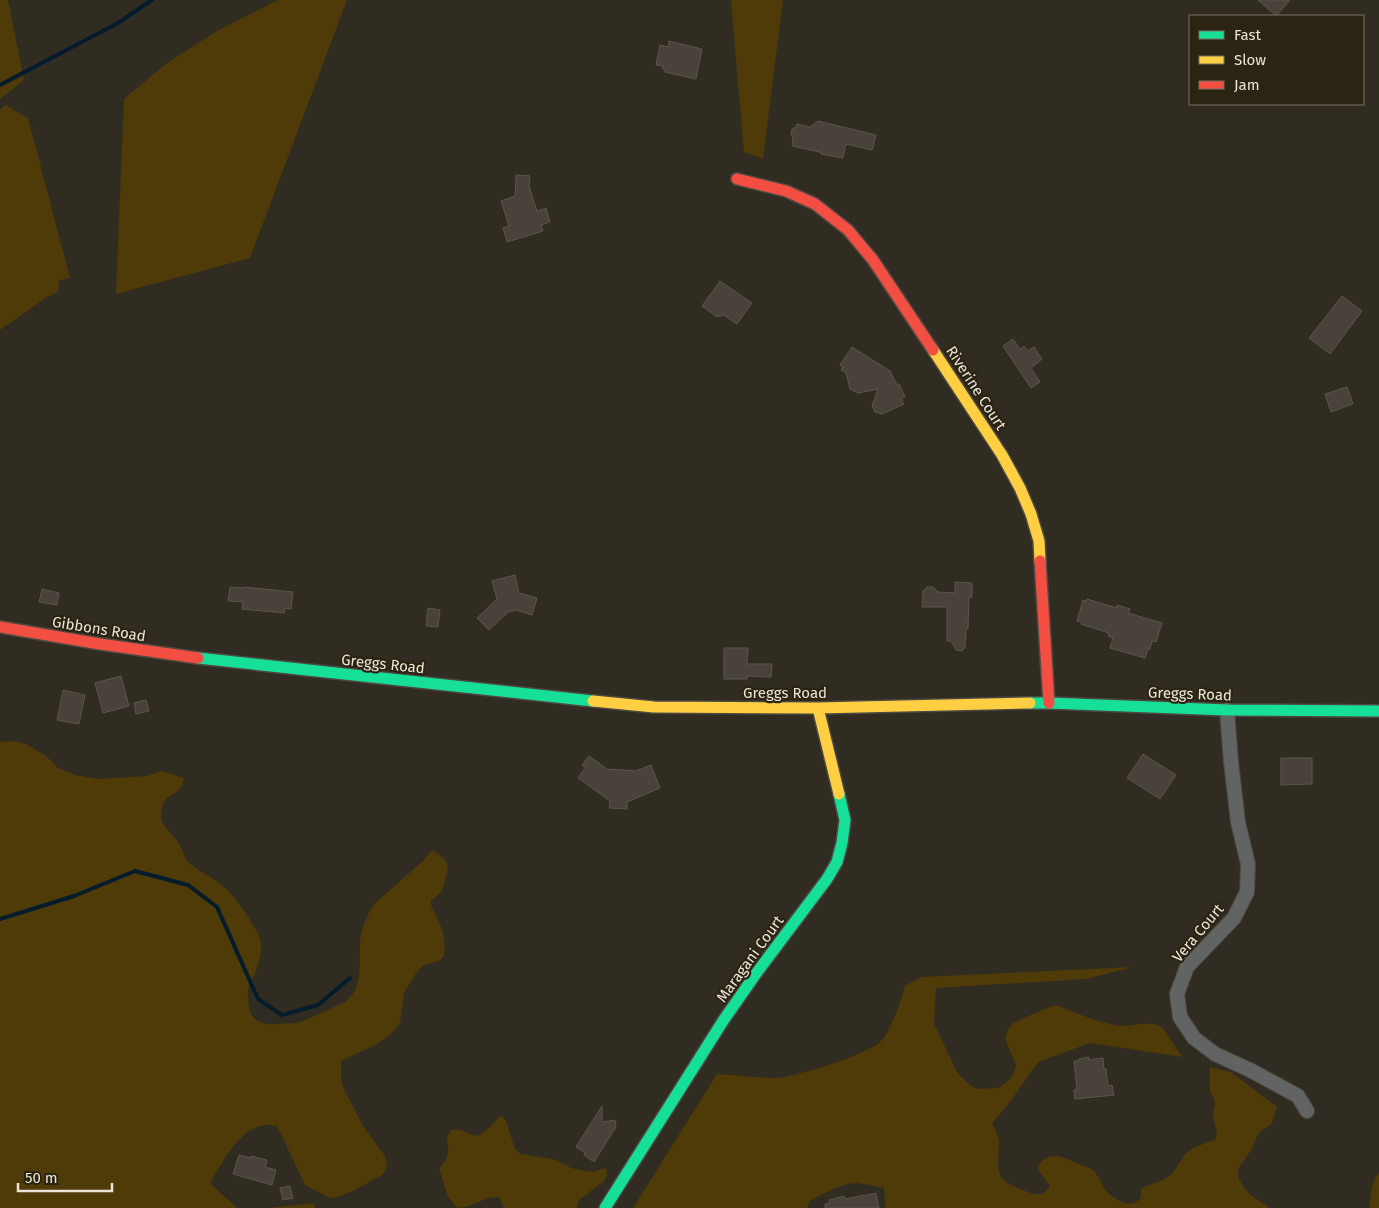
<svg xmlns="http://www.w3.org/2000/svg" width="1379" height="1208" viewBox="0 0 1379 1208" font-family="'Fira Sans',sans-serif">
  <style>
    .green { fill: #4e3b07 }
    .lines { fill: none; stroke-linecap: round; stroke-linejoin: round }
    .stream { stroke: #041c2b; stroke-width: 4 }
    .building { fill: #48423a; stroke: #5a564d }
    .street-casing { stroke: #4d4941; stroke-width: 16 }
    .fast-casing { stroke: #4d4941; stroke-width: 14 }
    .slow-casing { stroke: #4d4941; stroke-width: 14 }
    .jam-casing { stroke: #4d4941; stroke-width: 14 }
    .street { stroke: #626363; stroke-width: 14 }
    .fast { stroke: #16e098; stroke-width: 11 }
    .slow { stroke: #ffcf43; stroke-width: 11 }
    .jam { stroke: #f24e42; stroke-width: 11 }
    .labels { text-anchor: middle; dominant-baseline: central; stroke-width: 4.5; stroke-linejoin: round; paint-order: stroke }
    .street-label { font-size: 15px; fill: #eae4d9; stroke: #2c2412 }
  </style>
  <rect width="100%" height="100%" fill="#312c22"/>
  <path class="green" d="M 0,0 L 8,0 L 24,80 L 0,99 Z
    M 278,0 L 347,0 L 250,258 L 116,294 L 124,99 L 167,63 L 217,31 Z
    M 731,0 L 783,0 L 763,159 L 744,152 Z
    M 6,105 L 28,118 L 70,278 L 59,280 L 58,292 L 47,297 L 0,330 L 0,110 Z
    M 12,741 L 26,744 L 46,756 L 58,768 L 75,775 L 99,779 L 147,776 L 162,771 L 184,778 C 181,799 163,789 161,814 C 160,826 172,833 178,842 C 182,848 184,857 188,862 C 197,871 213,877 223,886 C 236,897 246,913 255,928 C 266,945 260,961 253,978 C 251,982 248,987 248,992 C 247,997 249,1005 250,1011 C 253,1023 267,1025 278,1024 C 285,1023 293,1024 300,1022 C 311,1018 322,1013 332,1008 C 336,1006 341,1004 345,1002 C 364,988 359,962 360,942 C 361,929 367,914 375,903 L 424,860 L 432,850 L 440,855 L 446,861 L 448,868 L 442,891 L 431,901 C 431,908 433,910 436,916 C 443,928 446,942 444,956 L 439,961 L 424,965 L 418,970 L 404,993 L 400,1022 L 396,1029 L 387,1037 L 377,1044 L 341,1061 L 341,1079 L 344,1089 L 363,1126 L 385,1156 L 387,1163 L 385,1171 L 380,1176 L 355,1190 L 338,1197 L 330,1198 L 305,1185 L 277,1126 C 243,1118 225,1159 210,1183 L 237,1208 L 0,1208 L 0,742 Z
    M 1133,967 L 1086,979 L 936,988 L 934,1024 L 958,1074 L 970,1085 L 977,1089 L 998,1088 L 1010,1079 L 1014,1072 L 1016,1065 L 1005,1039 L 1007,1031 L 1012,1024 L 1021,1019 L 1055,1005 C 1076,1012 1099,1024 1122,1026 C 1132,1026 1151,1021 1160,1026 C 1168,1031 1175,1049 1183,1057 L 1090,1043 L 1038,1062 L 1010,1102 L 992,1123 C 995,1129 998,1135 999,1141 C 1000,1152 994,1170 1003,1179 C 1007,1184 1024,1191 1031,1193 C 1040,1196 1044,1195 1050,1186 L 1037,1168 C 1047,1148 1065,1157 1080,1165 C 1084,1166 1091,1168 1094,1171 C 1098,1175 1101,1183 1104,1188 C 1110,1196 1125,1208 1136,1202 C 1138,1201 1140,1199 1141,1197 L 1141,1189 C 1150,1183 1161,1183 1169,1176 C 1178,1170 1179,1158 1188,1152 C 1196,1146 1207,1143 1216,1139 L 1217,1132 L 1213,1118 L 1213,1111 L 1215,1104 L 1213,1097 L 1210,1091 L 1210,1067 L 1231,1072 L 1277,1107 C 1275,1112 1274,1118 1272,1123 C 1270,1127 1264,1128 1260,1132 C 1256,1137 1254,1145 1251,1150 C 1240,1169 1230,1169 1247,1191 C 1253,1199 1262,1201 1269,1208 L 886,1208 L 884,1188 L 858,1183 L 848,1184 L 835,1188 L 813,1199 L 809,1202 L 807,1208 L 633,1208 L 717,1074 C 736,1075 756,1078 775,1078 C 794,1078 867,1054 880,1042 C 891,1032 901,1000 905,986 L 921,977 Z
    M 501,1115 L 506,1121 L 515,1149 L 521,1154 L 552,1159 L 558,1161 L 571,1168 L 585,1171 L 592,1172 L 606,1168 L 607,1175 L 604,1181 L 579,1200 L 577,1208 L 504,1208 L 499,1197 C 484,1196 473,1208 457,1208 L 448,1197 L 439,1168 C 450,1157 449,1151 447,1137 L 451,1130 C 459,1129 463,1130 470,1134 C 482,1141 493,1122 501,1115 Z
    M 1379,1173 L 1379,1208 L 1370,1208 C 1371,1195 1370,1183 1379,1173 Z
    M 314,1203 L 315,1208 L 269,1208 Z"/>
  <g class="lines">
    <path class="stream" d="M 0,85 L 118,23 L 152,0
      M 0,919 L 74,896 L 135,871 L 188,885 L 217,907 L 258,999 L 282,1015 L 318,1005 L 350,978"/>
  </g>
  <path class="building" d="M 1258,0 L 1290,0 L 1276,16 Z
    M 669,41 L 702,49 L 696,79 L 665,72 L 662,66 L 656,65 L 660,45 L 668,47 Z
    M 818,121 L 876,135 L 872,150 L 846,144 L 843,158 L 821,154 L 820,152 L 792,146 L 793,138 L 791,135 L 792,129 L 796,127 L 797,124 L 810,127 Z
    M 516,175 L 530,176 L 529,186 L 537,211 L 546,208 L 550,222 L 541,225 L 543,231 L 507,242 L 503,228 L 509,226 L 501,201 L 515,196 Z
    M 720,281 L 752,303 L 737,324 L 724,315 L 717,317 L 702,306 Z
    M 1342,296 L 1362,311 L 1330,354 L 1309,338 Z
    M 1013,339 L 1020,349 L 1024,346 L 1028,351 L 1034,347 L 1042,359 L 1031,368 L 1040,382 L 1031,388 L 1003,346 Z
    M 852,347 L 890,371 L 897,385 L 899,384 L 905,397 L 901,399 L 904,404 L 882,414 L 875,412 L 872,406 L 878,389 L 858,393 L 850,389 L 846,373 L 841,370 L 843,367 L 840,365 Z
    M 1347,387 L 1353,404 L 1331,412 L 1325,394 Z
    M 515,575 L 519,593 L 537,598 L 532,615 L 516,610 L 508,612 L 489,630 L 477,618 L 497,599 L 492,581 Z
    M 955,582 L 972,583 L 972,597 L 969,597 L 968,629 L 966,629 L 965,647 L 962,651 L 956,650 L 951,641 L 947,641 L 947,607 L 922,607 L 923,591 L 927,587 L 933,587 L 938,592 L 955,593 Z
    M 230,587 L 244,588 L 244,587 L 293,592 L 291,609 L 285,608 L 284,613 L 242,609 L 243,602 L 228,601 Z
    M 42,589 L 59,593 L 57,605 L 39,602 Z
    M 1087,599 L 1117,608 L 1117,605 L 1130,609 L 1128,613 L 1162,623 L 1156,642 L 1152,641 L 1150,649 L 1148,649 L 1145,658 L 1110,648 L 1113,638 L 1108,636 L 1109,633 L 1081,624 L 1082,622 L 1077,621 L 1083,600 L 1086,601 Z
    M 428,608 L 440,610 L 438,627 L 426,626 Z
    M 724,648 L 748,648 L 747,664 L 772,664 L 771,677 L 747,676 L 747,679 L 724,679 Z
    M 121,676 L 129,706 L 103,713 L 95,683 Z
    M 63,690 L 85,695 L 79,724 L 57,720 Z
    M 146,700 L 149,711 L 136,714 L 134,703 Z
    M 1143,754 L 1176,775 L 1160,799 L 1127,778 Z
    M 589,756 L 607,769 L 636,771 L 651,765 L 660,788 L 627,802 L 627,809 L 609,808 L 610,801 L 578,778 L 585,768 L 582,765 Z
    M 1281,758 L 1312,758 L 1312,784 L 1281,785 Z
    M 1089,1057 L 1089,1060 L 1103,1058 L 1104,1069 L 1106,1069 L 1108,1086 L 1112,1085 L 1114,1095 L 1075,1099 L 1074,1090 L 1077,1089 L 1074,1061 L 1079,1061 L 1079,1059 Z
    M 602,1106 L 602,1122 L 615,1120 L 616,1127 L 594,1162 L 584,1155 L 585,1153 L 576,1147 Z
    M 239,1155 L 251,1158 L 251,1156 L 267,1160 L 265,1167 L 276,1170 L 272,1185 L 233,1174 Z
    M 290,1186 L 293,1198 L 283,1200 L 280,1188 Z
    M 876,1193 L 879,1208 L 825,1208 L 825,1204 L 830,1203 L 829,1200 L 844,1196 L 845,1199 Z"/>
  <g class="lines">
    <g class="street-casing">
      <path id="street" d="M 1227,710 L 1231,762 L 1238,822 L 1248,864 L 1247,892 L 1234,918 L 1187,967 L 1177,994 L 1180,1017 L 1194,1038 L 1215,1054 L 1250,1070 L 1298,1096 L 1307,1111"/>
    </g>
    <g class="fast-casing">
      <path id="fast" d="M 198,658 L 593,701
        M 1030,703 L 1049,703 L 1227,710 L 1379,711
        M 605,1208 L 723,1021 L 755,975 L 827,879 L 837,862 L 842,843 L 845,820 L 839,794"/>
    </g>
    <g class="slow-casing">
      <path id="slow" d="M 933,350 L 1002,455 L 1020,488 L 1031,514 L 1039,541 L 1040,561
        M 593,701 L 654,707 L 818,708 L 1030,703
        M 818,708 L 839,794"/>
    </g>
    <g class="jam-casing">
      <path id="jam" d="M 737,179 L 786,191 L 815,204 L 848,230 L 873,260 L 933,350
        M 1040,561 L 1049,703
        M 0,627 L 100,644 L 198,658"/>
    </g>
    <use href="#street" class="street"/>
    <use href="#fast" class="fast"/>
    <use href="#slow" class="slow"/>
    <use href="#jam" class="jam"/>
  </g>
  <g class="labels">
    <g class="street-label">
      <text transform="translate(976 388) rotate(57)">Riverine Court</text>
      <text transform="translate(99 629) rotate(9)">Gibbons Road</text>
      <text transform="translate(383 664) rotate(6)">Greggs Road</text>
      <text x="785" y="693">Greggs Road</text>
      <text transform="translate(1190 694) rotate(2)">Greggs Road</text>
      <text transform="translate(1198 933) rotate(-50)">Vera Court</text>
      <text transform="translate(750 959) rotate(-54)">Maragani Court</text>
    </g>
  </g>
  <rect x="1189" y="15" width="175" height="90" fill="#2c2412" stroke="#787162"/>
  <rect x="1199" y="31" width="25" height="8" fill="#16e098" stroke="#787162"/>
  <text x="1234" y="40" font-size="15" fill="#eae4d9">Fast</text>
  <rect x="1199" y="56" width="25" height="8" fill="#ffcf43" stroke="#787162"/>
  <text x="1234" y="65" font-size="15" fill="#eae4d9">Slow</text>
  <rect x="1199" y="81" width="25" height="8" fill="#f24e42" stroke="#787162"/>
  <text x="1234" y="90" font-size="15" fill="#eae4d9">Jam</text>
  <path d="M18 1183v8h94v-8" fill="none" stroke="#eae4d9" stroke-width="2.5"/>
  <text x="25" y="1183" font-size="15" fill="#eae4d9" stroke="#2c2412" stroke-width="4" paint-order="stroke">50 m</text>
</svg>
